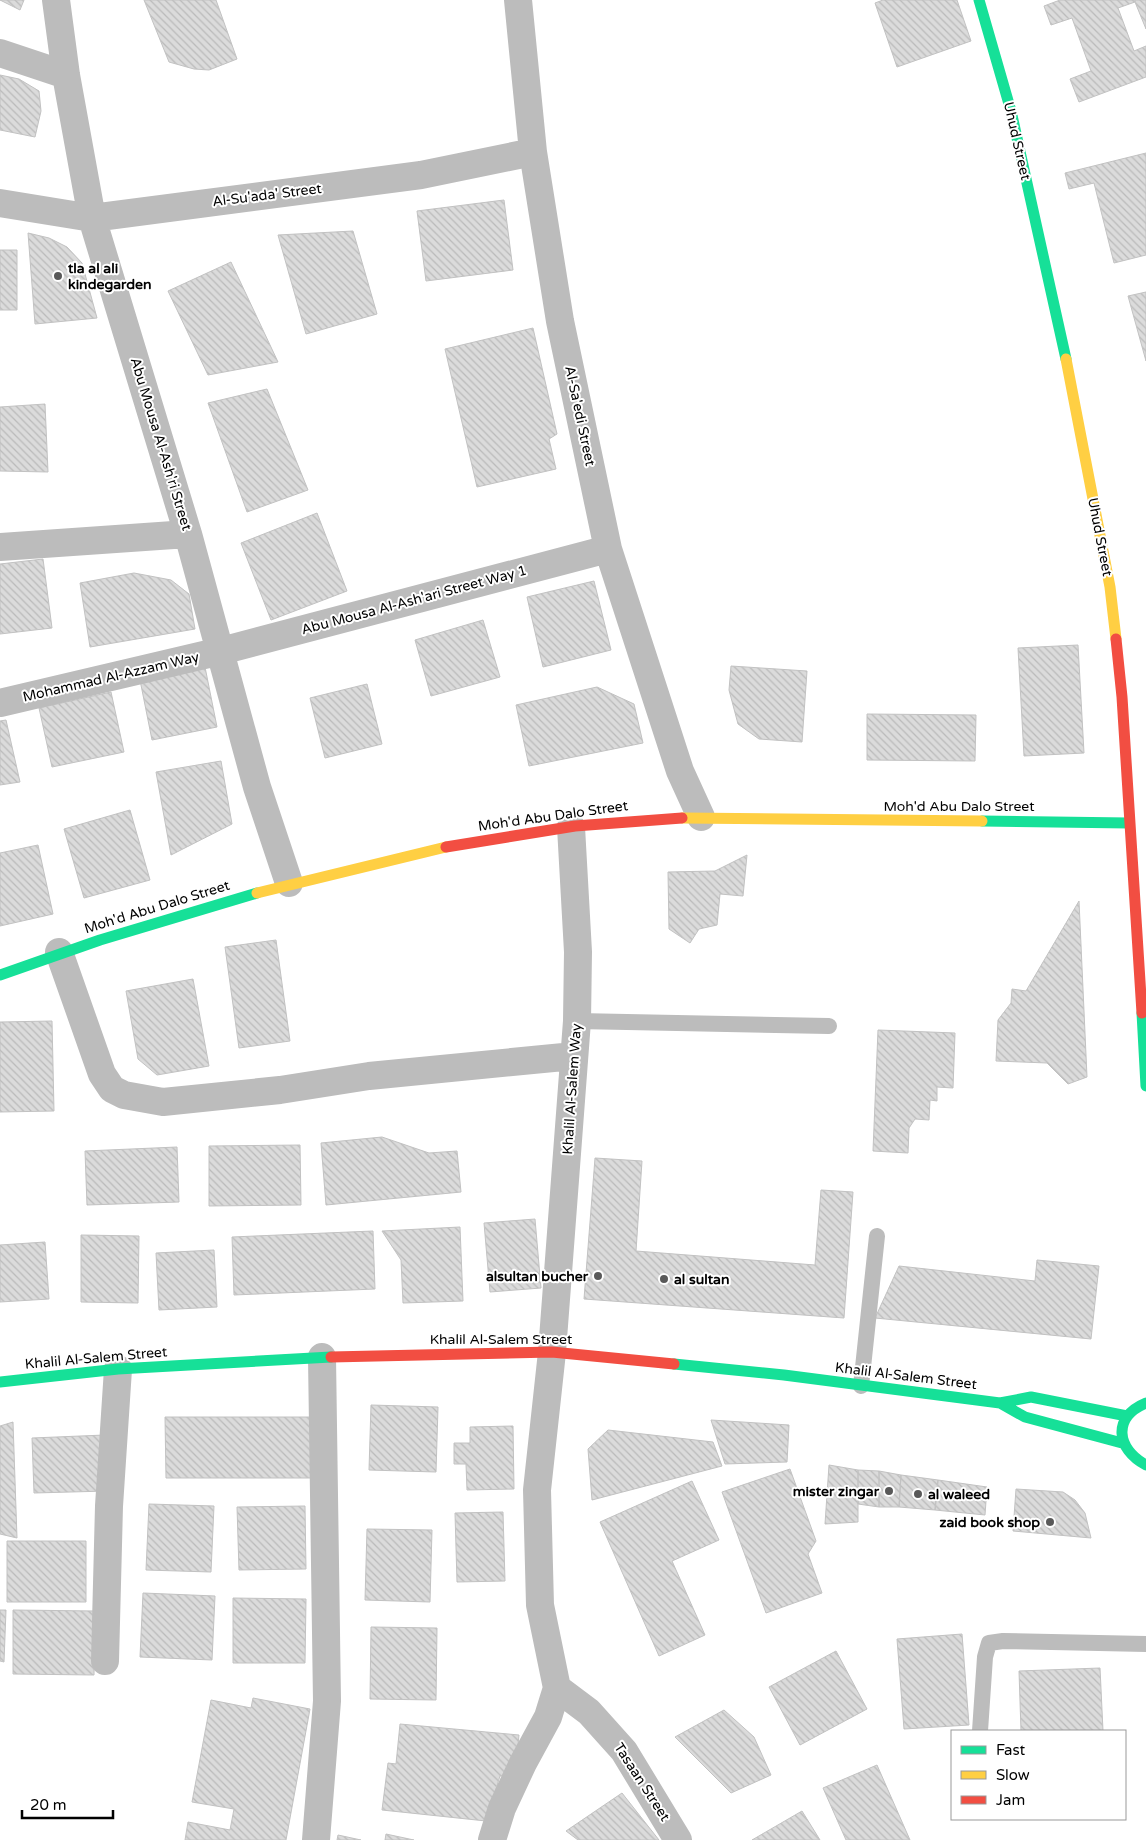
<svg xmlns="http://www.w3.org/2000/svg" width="1146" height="1840" viewBox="0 0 1146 1840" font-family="'Varela Round',sans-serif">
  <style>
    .building { fill: url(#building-back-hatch); stroke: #c2c2c2 }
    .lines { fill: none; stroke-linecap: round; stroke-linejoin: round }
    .lane { stroke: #bcbcbc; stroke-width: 16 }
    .street { stroke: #bcbcbc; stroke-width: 28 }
    .fast { stroke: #16e098; stroke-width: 11 }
    .slow { stroke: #ffcf43; stroke-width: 11 }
    .jam { stroke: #f24e42; stroke-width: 11 }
    .poi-dot { fill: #595959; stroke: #fff; stroke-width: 2 }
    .labels { text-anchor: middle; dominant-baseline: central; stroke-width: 4; stroke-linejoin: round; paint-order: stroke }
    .street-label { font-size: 14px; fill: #000; stroke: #fff }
    .poi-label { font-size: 14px; font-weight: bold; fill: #000; stroke: #fff; text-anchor: start }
  </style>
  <defs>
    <pattern id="building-back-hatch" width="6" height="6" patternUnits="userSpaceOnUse" patternTransform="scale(1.25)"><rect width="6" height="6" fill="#dbdbdb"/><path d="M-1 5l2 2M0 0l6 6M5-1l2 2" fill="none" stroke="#bababa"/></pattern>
  </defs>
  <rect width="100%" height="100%" fill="#fff"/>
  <path class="building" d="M 0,0 L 24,0 L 20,10 Z
    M 144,0 L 216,0 L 237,59 L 209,70 L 194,69 L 169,62 Z
    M 883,0 L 957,0 L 971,41 L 897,67 L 875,3 Z
    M 1060,0 L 1134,0 L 1135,2 L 1118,8 L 1134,51 L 1146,46 L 1146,77 L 1079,102 L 1070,79 L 1091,71 L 1072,18 L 1051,25 L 1044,6 Z
    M 1135,0 L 1146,0 L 1146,29 L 1135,2 Z
    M 0,75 L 19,79 L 39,91 L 41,111 L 35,137 L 0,130 Z
    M 1146,153 L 1146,255 L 1114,263 L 1094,183 L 1069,189 L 1065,173 Z
    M 504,200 L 513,270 L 426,281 L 417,211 Z
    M 353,231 L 377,314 L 306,334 L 278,235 Z
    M 28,233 L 49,238 L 67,247 L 82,263 L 97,318 L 35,324 Z
    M 0,250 L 17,250 L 17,310 L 0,310 Z
    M 231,262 L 278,362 L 208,375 L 168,291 Z
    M 1146,292 L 1146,361 L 1128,296 Z
    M 533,328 L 557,434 L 549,439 L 556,469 L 477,487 L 445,349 Z
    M 267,389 L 308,490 L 247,512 L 208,403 Z
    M 45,404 L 48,472 L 0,471 L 0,407 Z
    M 317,513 L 347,591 L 271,620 L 241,543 Z
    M 43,559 L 52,628 L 0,634 L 0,564 Z
    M 134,573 L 171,580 L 189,594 L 195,629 L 90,647 L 80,583 Z
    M 594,581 L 611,650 L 543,667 L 527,597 Z
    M 483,620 L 500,677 L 431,696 L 415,640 Z
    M 1078,645 L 1084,753 L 1024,756 L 1018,648 Z
    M 731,666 L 807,671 L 802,742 L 759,739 L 738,724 L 729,690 Z
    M 205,667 L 217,727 L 152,740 L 140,680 Z
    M 367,684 L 382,744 L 325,758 L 310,698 Z
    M 597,687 L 634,704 L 643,743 L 529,766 L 516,705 Z
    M 111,692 L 124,752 L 52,767 L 39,708 Z
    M 867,714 L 976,715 L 975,761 L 867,760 Z
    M 6,720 L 20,782 L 0,785 L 0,721 Z
    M 221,761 L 232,824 L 171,855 L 156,772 Z
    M 130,810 L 150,880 L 84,898 L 64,829 Z
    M 38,845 L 53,914 L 0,926 L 0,853 Z
    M 747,855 L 743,896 L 720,894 L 717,925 L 699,929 L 690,943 L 669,929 L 668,872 L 715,871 Z
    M 1079,901 L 1087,1077 L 1068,1084 L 1047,1063 L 996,1061 L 998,1020 L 1011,1003 L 1012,989 L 1026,991 Z
    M 276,940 L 290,1041 L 239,1048 L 225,947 Z
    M 193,979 L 209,1066 L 157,1075 L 138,1059 L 126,991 Z
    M 52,1021 L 54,1111 L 0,1112 L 0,1022 Z
    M 878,1030 L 955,1033 L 953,1088 L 937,1087 L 937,1101 L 930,1100 L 929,1120 L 915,1119 L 909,1128 L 908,1153 L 873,1151 Z
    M 382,1137 L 429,1153 L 457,1151 L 461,1192 L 326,1205 L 321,1143 Z
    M 300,1145 L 301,1205 L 209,1206 L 209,1146 Z
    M 177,1147 L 179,1202 L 87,1205 L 85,1151 Z
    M 595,1158 L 642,1161 L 636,1251 L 815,1265 L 821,1190 L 853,1192 L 844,1318 L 584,1299 Z
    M 535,1219 L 541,1288 L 490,1292 L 484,1223 Z
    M 460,1227 L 463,1301 L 403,1303 L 401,1260 L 382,1231 Z
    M 373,1231 L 375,1289 L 234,1295 L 232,1237 Z
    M 81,1235 L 139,1236 L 138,1303 L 81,1302 Z
    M 45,1242 L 49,1299 L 0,1302 L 0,1245 Z
    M 214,1250 L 217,1307 L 159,1310 L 156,1253 Z
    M 1037,1260 L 1099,1266 L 1091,1339 L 875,1318 L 899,1266 L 1035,1281 Z
    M 371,1405 L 438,1407 L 436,1472 L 369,1470 Z
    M 165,1417 L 313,1417 L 314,1478 L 166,1478 Z
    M 711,1420 L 789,1425 L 787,1462 L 725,1464 Z
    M 13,1422 L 17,1538 L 0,1534 L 0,1426 Z
    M 513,1426 L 514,1489 L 467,1490 L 466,1464 L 454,1464 L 454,1443 L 470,1443 L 470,1427 Z
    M 608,1430 L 713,1442 L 722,1466 L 592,1500 L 588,1449 Z
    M 105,1435 L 107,1491 L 34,1493 L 32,1438 Z
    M 829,1465 L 858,1470 L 858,1522 L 825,1524 Z
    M 790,1469 L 816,1541 L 808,1554 L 822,1593 L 766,1613 L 722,1492 Z
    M 858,1470 L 879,1471 L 879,1507 L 858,1504 Z
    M 879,1471 L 901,1475 L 899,1507 L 879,1507 Z
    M 901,1475 L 938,1480 L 935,1510 L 899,1507 Z
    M 938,1480 L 987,1487 L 985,1515 L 935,1510 Z
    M 692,1481 L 719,1540 L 672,1561 L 705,1635 L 659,1656 L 600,1522 Z
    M 1016,1489 L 1063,1492 L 1075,1500 L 1085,1513 L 1091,1538 L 1013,1531 Z
    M 149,1504 L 214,1506 L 211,1572 L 146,1570 Z
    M 305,1506 L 306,1569 L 239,1570 L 237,1507 Z
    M 503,1512 L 505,1581 L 457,1582 L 455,1513 Z
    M 367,1529 L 432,1530 L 430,1602 L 365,1600 Z
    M 7,1541 L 86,1541 L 86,1602 L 7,1602 Z
    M 143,1593 L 215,1596 L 212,1660 L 140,1657 Z
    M 233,1598 L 306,1599 L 305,1663 L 233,1663 Z
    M 0,1610 L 6,1610 L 4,1662 L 0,1661 Z
    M 13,1610 L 95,1611 L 94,1675 L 13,1674 Z
    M 371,1627 L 437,1628 L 436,1700 L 370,1699 Z
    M 962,1634 L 969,1725 L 904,1729 L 897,1639 Z
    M 836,1651 L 867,1709 L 800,1745 L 769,1687 Z
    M 1100,1668 L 1103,1731 L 1021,1731 L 1019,1671 Z
    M 253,1698 L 310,1709 L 286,1840 L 185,1840 L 188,1822 L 230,1830 L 234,1809 L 192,1802 L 211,1700 L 251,1708 Z
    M 724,1710 L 754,1737 L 771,1775 L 731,1793 L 675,1737 Z
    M 400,1724 L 519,1735 L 515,1775 L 500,1776 L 486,1821 L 382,1810 L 388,1763 L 396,1764 Z
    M 877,1765 L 910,1840 L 846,1840 L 823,1788 Z
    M 622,1793 L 659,1840 L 578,1840 L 566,1831 Z
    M 802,1811 L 820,1840 L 752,1840 Z
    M 386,1834 L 414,1840 L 385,1840 Z
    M 338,1835 L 361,1840 L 337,1840 Z"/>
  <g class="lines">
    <path class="lane" d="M 577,1021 L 829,1026
      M 861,1386 L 877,1236
      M 980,1731 L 985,1657 L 989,1643 L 1003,1641 L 1146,1644"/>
    <path class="street" d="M 56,0 L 66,75 L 92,218 L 188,534 L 257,787 L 289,883
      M 518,0 L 533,152 L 560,321 L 608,549 L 680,771 L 701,817
      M 0,53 L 66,75
      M 0,203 L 92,218 L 421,175 L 533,152
      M 0,547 L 188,534
      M 0,703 L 221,651 L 608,549
      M 59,952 L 102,1074 L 112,1089 L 124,1095 L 163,1102 L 280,1090 L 369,1076 L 574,1056
      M 105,1661 L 109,1506 L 118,1369
      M 557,1688 L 589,1712 L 624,1751 L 678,1840
      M 316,1840 L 327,1701 L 322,1357
      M 492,1840 L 502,1808 L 523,1763 L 548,1717 L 557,1688 L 540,1605 L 537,1490 L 552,1352 L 577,1021 L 578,952 L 571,827"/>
    <path class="fast" d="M 979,0 L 1011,111 L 1066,359
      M 982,821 L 1129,823
      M 0,975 L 100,940 L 257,893
      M 1142,1013 L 1146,1086
      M 674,1364 L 784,1375 L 1000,1403 L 1031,1397 L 1127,1416
      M 0,1382 L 118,1369 L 331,1357
      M 1000,1403 L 1025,1417 L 1122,1443
      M 1146,1403 C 1112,1417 1116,1449 1146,1465"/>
    <path class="slow" d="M 1066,359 L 1110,587 L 1116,639
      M 682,818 L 982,821
      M 257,893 L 446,847"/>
    <path class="jam" d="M 1116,639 L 1122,697 L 1142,1013
      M 446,847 L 575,826 L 682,818
      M 331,1357 L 552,1352 L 674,1364"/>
  </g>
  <g class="poi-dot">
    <circle cx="58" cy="276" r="5"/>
    <circle cx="598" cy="1276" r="5"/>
    <circle cx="664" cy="1279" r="5"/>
    <circle cx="889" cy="1491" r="5"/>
    <circle cx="918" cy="1494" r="5"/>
    <circle cx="1050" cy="1522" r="5"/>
  </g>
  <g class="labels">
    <g class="street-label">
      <text transform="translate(1017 141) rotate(77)">Uhud Street</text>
      <text transform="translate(267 195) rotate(-7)">Al-Su'ada' Street</text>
      <text transform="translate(580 416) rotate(78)">Al-Sa'edi Street</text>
      <text transform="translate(161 444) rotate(73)">Abu Mousa Al-Ash'ri Street</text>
      <text transform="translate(1100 537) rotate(79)">Uhud Street</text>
      <text transform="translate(414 600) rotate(-15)">Abu Mousa Al-Ash'ari Street Way 1</text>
      <text transform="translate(111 677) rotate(-13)">Mohammad Al-Azzam Way</text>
      <text x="959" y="806">Moh'd Abu Dalo Street</text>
      <text transform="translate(553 816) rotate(-8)">Moh'd Abu Dalo Street</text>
      <text transform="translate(157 907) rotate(-17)">Moh'd Abu Dalo Street</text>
      <text transform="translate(572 1089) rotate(-86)">Khalil Al-Salem Way</text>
      <text x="501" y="1339">Khalil Al-Salem Street</text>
      <text transform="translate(96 1358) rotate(-5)">Khalil Al-Salem Street</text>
      <text transform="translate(906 1376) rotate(7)">Khalil Al-Salem Street</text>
      <text transform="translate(642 1782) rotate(57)">Tasaan Street</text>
    </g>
    <g class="poi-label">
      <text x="68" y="268">tla al ali<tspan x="68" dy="16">kindegarden</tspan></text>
      <text x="588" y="1276" text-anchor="end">alsultan bucher</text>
      <text x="674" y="1279">al sultan</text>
      <text x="879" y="1491" text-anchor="end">mister zingar</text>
      <text x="928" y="1494">al waleed</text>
      <text x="1040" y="1522" text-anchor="end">zaid book shop</text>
    </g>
  </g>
  <rect x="951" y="1730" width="175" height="90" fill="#ffffff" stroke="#999999"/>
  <rect x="961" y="1746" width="25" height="8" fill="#16e098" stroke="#999999"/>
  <text x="996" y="1755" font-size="15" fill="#000000">Fast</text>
  <rect x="961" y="1771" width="25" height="8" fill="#ffcf43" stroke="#999999"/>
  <text x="996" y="1780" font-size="15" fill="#000000">Slow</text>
  <rect x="961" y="1796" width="25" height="8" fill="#f24e42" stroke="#999999"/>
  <text x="996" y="1805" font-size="15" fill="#000000">Jam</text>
  <path d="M22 1810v8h91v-8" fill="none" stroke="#000000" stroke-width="2.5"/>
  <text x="30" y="1810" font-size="15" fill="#000000" stroke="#ffffff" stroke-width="4" paint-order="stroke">20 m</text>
</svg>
